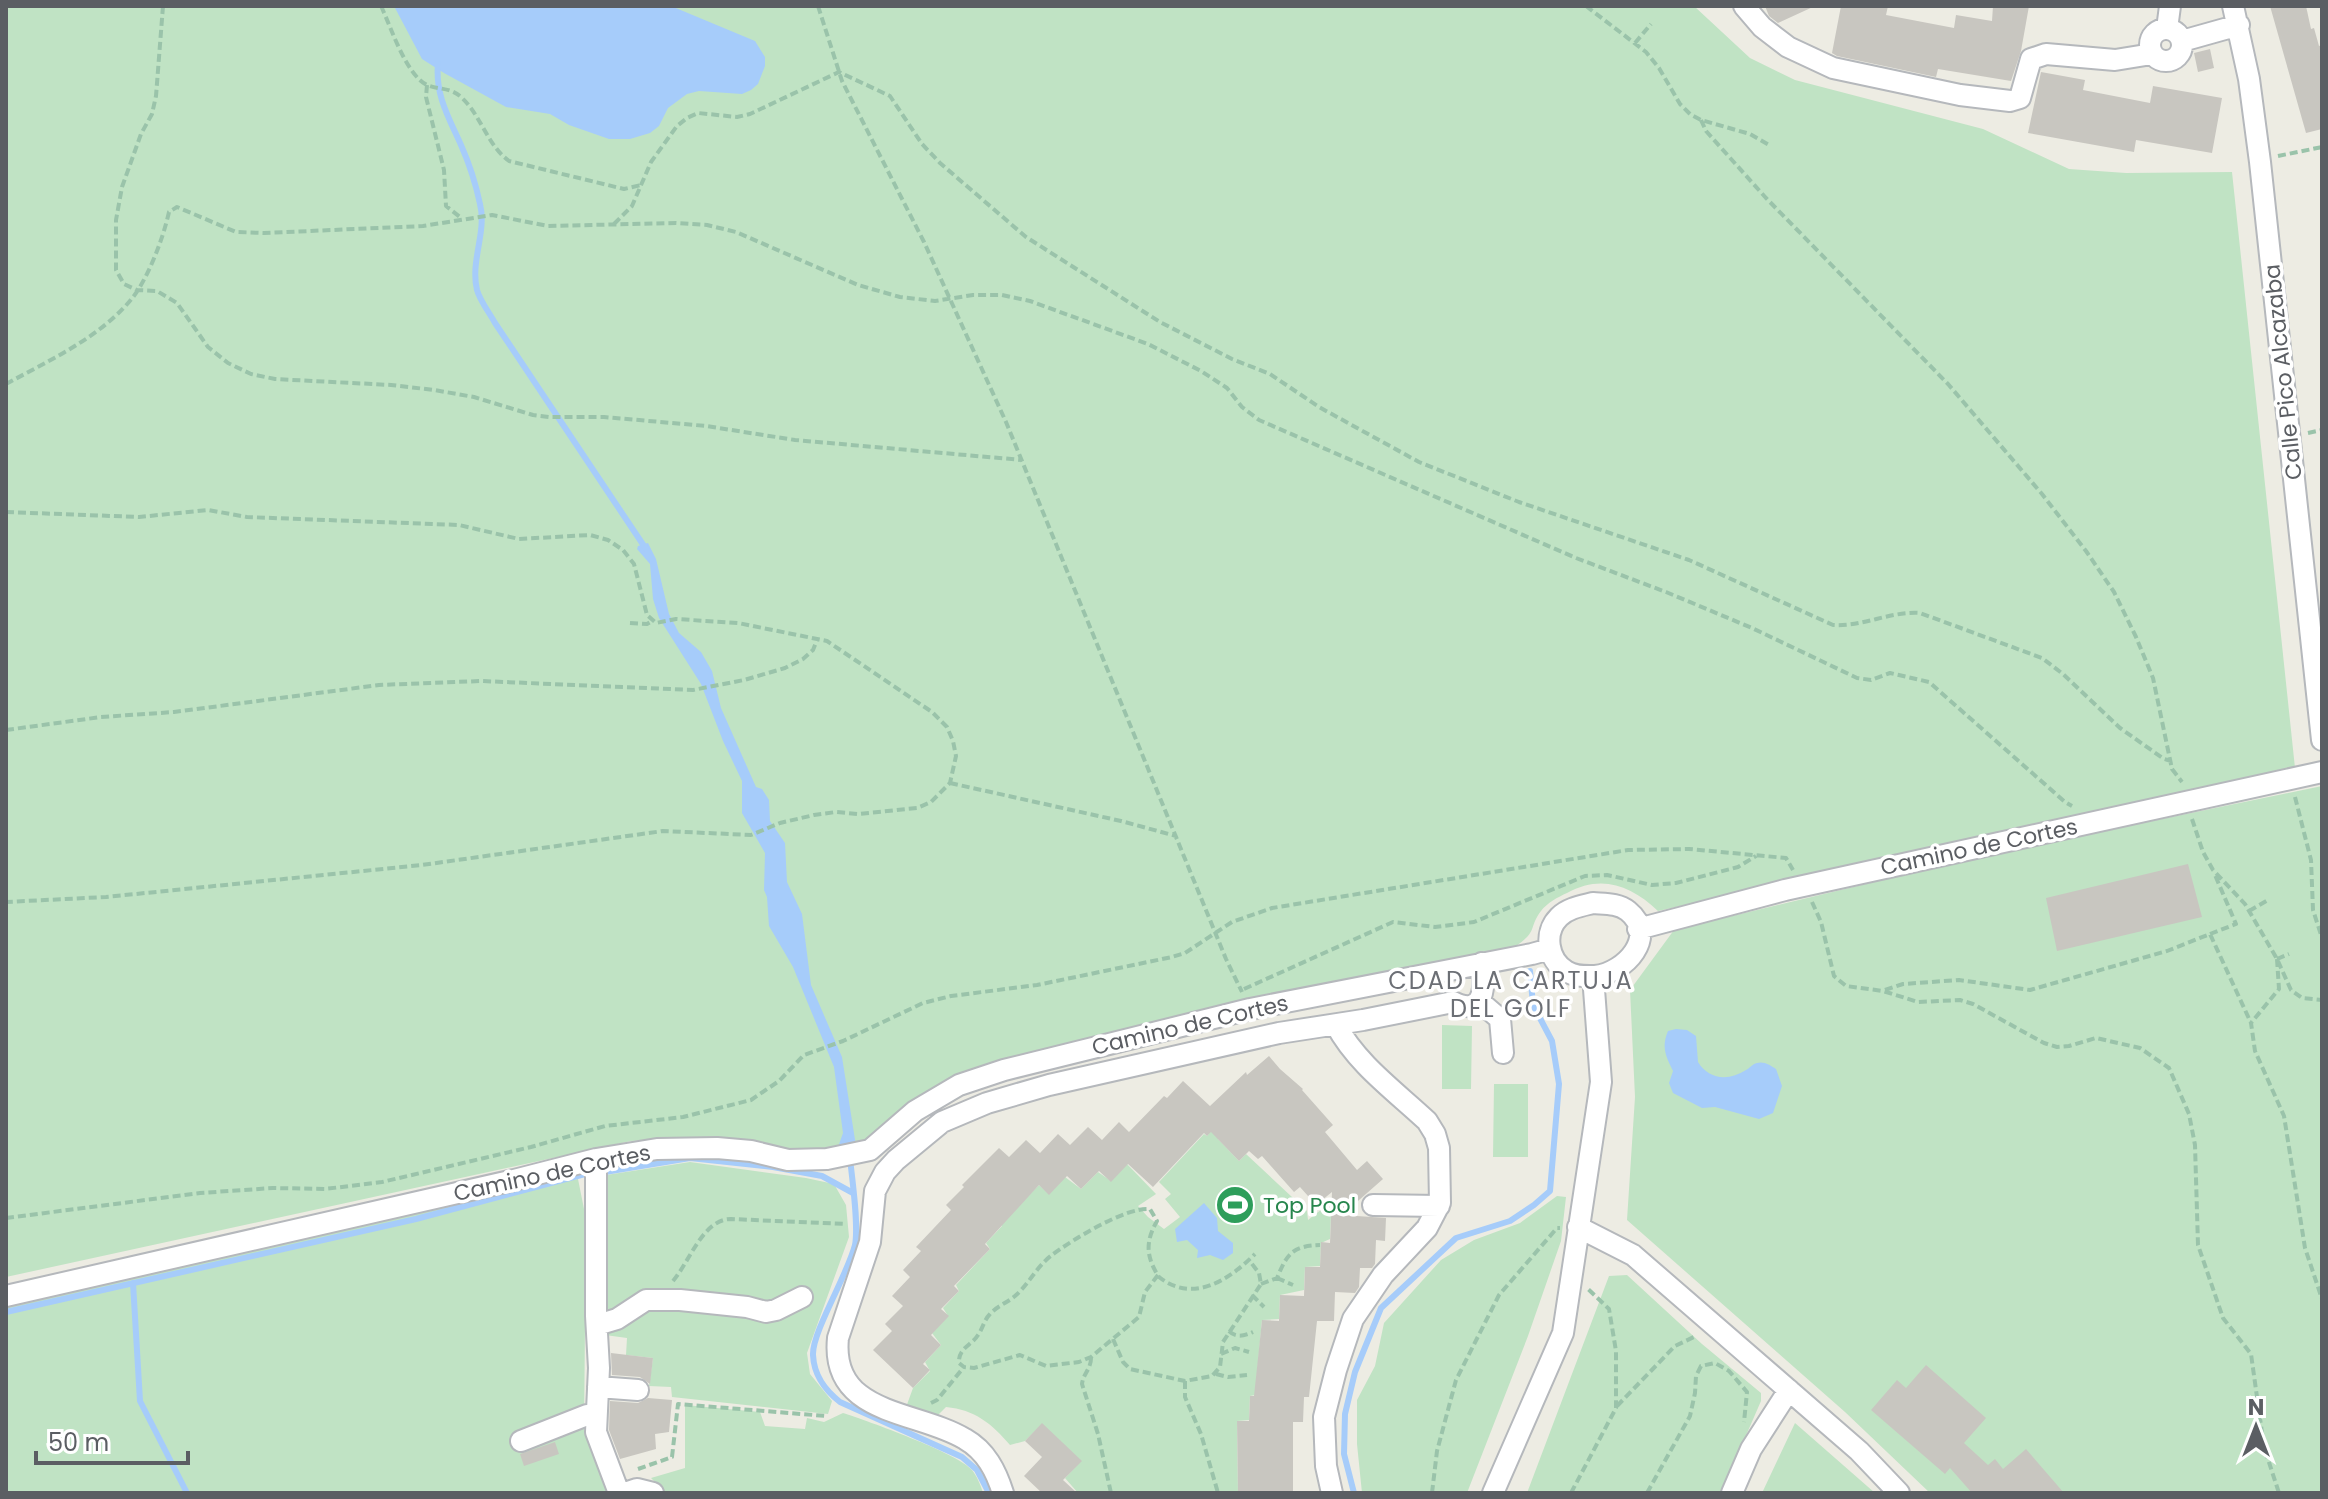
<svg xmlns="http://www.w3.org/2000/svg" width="2328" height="1499" viewBox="0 0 2328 1499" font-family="Poppins,sans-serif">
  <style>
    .green { fill: #c0e3c4 }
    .water { fill: #a6ccfa }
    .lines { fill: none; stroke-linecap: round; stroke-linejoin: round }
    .stream { stroke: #a6ccfa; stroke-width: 6 }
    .building { fill: #c8c6c0 }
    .minor-casing { stroke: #b5b8bc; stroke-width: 24 }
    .path { stroke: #9ac3aa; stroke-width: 4; stroke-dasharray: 8 4; stroke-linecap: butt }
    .minor { stroke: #fff; stroke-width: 20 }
    .labels { text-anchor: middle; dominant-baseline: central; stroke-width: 7; stroke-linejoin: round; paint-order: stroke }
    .street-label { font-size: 22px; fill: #5b5e63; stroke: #fff }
    .leisure-label { font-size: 22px; fill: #27864d; stroke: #fff; text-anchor: start }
    .neighbourhood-label { font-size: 24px; letter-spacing: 2px; fill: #6c6f75; stroke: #fff }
  </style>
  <rect width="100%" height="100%" fill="#edece3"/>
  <path class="green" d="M 6,6 L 1694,6 L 1750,58 L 1795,80 L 1983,129 L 2069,169 L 2126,173 L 2232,172 L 2295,768 L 1658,911 C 1631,885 1601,874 1567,893 C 1558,897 1547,903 1541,911 C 1528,928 1539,930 1516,946 L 966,1073 L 856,1146 L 837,1150 L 787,1153 L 741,1142 L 686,1138 L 631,1141 L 6,1277 Z
    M 2322,786 L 2322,1493 L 1930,1493 L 1845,1412 L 1627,1220 L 1635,1097 L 1630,990 L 1674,930 L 1987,855 Z
    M 1442,1025 L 1472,1026 L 1471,1089 L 1442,1089 Z
    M 1494,1084 L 1528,1084 L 1528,1157 L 1493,1157 Z
    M 1220,1121 L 1218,1139 L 1239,1161 L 1246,1154 L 1307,1211 L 1308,1220 L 1322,1209 L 1331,1215 L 1330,1239 L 1321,1243 L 1320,1266 L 1305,1267 L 1304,1290 L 1280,1295 L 1279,1319 L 1262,1320 L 1255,1395 L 1250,1396 L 1249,1420 L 1237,1421 L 1238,1493 L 1078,1493 L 1065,1478 L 1081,1461 L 1042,1424 L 1025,1441 L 1010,1445 C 991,1423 975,1410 946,1407 L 933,1420 L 905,1410 L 913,1388 L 930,1371 L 925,1362 L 941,1345 L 932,1333 L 948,1316 L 943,1308 L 959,1291 L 956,1285 L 990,1249 L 986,1243 L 1002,1226 L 1002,1223 L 1039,1185 L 1049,1194 L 1065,1177 L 1081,1189 L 1098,1172 L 1111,1181 L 1127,1164 L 1156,1194 L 1138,1206 L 1148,1217 L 1164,1229 L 1180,1217 L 1165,1199 L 1171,1194 L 1159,1182 L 1204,1134 L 1207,1136 Z
    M 690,1162 L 806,1178 L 834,1184 L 846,1205 L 849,1237 L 807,1353 L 810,1374 L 832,1401 L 828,1414 L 672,1397 L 671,1387 L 649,1386 L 653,1358 L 626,1355 L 627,1338 L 605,1335 L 600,1176 Z
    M 578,1179 L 586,1219 L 584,1432 L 608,1493 L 6,1493 L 6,1306 L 475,1199 Z
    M 1557,1196 L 1566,1197 L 1561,1241 L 1528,1336 L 1467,1493 L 1362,1493 L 1357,1444 L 1357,1400 L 1375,1366 L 1384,1323 L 1441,1260 L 1474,1240 L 1520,1223 Z
    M 1627,1275 L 1702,1344 L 1761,1393 L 1761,1401 L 1721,1493 L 1527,1493 L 1609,1276 Z
    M 685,1405 L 760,1412 L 765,1426 L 805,1429 L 807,1418 L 824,1422 L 843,1413 C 868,1421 957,1453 972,1470 C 977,1476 981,1486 983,1493 L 666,1493 L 651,1478 L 685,1468 Z
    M 1795,1423 L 1875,1493 L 1762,1493 Z"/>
  <path class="water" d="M 394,6 L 671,6 L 755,41 L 765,57 L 765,66 L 758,84 L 751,90 L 742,94 L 699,91 L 687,94 L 668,108 L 659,126 L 650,133 L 630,139 L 609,139 L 569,125 L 550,114 L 506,107 L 444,73 L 422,59 Z
    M 648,543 L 656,559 L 669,614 L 679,633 L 701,652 L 712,671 L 721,708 L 756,787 L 762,789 L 769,800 L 770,821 L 785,843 L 787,882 L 802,914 L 811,985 L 842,1057 L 856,1146 L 837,1150 L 843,1133 L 834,1067 L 793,967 L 769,926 L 767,897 L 764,890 L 765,853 L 742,813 L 742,781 L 723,741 L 701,684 L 659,618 L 653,599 L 650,564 L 637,549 L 638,546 Z
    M 1676,1029 L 1687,1030 L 1696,1036 L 1698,1062 C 1709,1080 1729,1081 1746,1070 C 1750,1068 1752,1064 1757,1063 C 1764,1061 1770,1065 1776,1069 L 1782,1086 L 1773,1113 L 1759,1119 L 1715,1107 L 1702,1108 L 1673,1093 L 1669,1083 L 1673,1071 C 1666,1057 1661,1047 1668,1031 Z
    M 1204,1203 L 1217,1218 L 1218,1231 L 1233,1243 L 1233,1253 L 1223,1260 L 1210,1255 L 1197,1258 L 1198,1250 L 1187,1240 L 1177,1242 L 1175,1229 Z"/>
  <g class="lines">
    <path class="stream" d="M 438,64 C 435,95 449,118 461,145 C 469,163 476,185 480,204 C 487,232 470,261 477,290 C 480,301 489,312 495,323 L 646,549
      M 850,1158 C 852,1179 859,1225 855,1245 C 848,1274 812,1332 813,1355 C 814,1376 825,1390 840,1402 L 962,1457 L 977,1470 L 989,1493
      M 605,1172 L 690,1158 L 773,1167 L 822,1176 L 853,1193
      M 133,1283 L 140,1401 L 187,1493
      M 6,1312 L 416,1219 L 585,1174
      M 1354,1493 L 1344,1454 L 1345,1414 L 1355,1372 L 1381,1308 L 1456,1238 L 1510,1221 L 1534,1205 L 1550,1191 L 1559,1084 L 1552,1041 L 1533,1005 L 1530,971"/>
  </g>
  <path class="building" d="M 1765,6 L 1815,6 L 1778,23 L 1769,16 Z
    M 1841,6 L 1888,6 L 1886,15 L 1954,28 L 1956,15 L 1992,21 L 1993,6 L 2029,6 L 2021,51 L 2011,81 L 1938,69 L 1936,77 L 1837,56 L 1832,53 Z
    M 2270,6 L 2306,6 L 2311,29 L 2314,28 L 2319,46 L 2322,45 L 2322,129 L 2306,133 Z
    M 2210,49 L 2214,68 L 2198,72 L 2194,53 Z
    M 2041,72 L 2085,80 L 2083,90 L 2150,103 L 2153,86 L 2222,98 L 2212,153 L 2136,140 L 2134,152 L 2028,133 Z
    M 2188,864 L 2202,917 L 2057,951 L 2046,898 Z
    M 1269,1056 L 1280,1069 L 1303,1089 L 1302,1090 L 1333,1125 L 1325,1132 L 1357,1170 L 1367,1161 L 1383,1179 L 1342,1215 L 1386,1218 L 1385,1241 L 1376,1240 L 1375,1264 L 1372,1268 L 1360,1268 L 1359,1287 L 1355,1293 L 1335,1292 L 1334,1321 L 1317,1321 L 1309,1397 L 1304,1397 L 1303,1422 L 1293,1422 L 1293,1493 L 1238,1493 L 1237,1421 L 1249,1421 L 1250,1396 L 1254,1396 L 1262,1320 L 1279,1321 L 1280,1295 L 1304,1296 L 1305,1267 L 1320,1267 L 1321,1242 L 1330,1243 L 1332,1192 L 1316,1205 L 1300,1187 L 1294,1192 L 1262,1156 L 1258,1159 L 1249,1151 L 1239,1161 L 1211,1132 L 1207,1136 L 1204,1133 L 1153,1187 L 1128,1164 L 1111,1182 L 1099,1171 L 1081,1189 L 1067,1176 L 1049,1195 L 1039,1185 L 985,1244 L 990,1249 L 954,1286 L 959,1291 L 941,1309 L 949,1316 L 931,1335 L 941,1345 L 923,1364 L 930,1370 L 913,1388 L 873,1350 L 892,1331 L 885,1324 L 903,1306 L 892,1296 L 910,1277 L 903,1270 L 921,1251 L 916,1247 L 951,1210 L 946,1205 L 964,1187 L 962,1185 L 999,1148 L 1009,1157 L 1026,1140 L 1040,1153 L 1058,1134 L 1070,1145 L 1088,1127 L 1102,1140 L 1119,1122 L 1129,1132 L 1164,1096 L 1167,1098 L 1183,1081 L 1210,1106 L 1246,1072 L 1247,1075 Z
    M 611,1353 L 653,1358 L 650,1384 L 640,1377 L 612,1375 Z
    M 1926,1365 L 1986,1418 L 1964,1443 L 1988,1465 L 1995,1459 L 2003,1469 L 2026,1449 L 2064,1493 L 1972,1493 L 1950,1468 L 1945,1474 L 1871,1410 L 1897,1380 L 1906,1388 Z
    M 648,1398 L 672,1400 L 669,1432 L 655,1434 L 656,1449 L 620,1459 L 609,1430 L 610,1401 L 638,1403 Z
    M 1042,1423 L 1082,1461 L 1063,1480 L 1077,1493 L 1042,1493 L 1024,1476 L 1042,1457 L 1025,1441 Z
    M 555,1442 L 559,1454 L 524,1466 L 520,1454 Z"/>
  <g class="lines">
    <g class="minor-casing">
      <path id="minor" d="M 1744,6 L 1762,27 L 1788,47 L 1833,68 L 1960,95 L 2010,101 L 2020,98 L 2031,59 L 2046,54 L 2115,60 L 2152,54
        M 2233,6 L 2249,79 L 2260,162 L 2322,740
        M2150 45a16 16 0 1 1 32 0a16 16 0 1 1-32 0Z
        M 2167,29 L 2170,6
        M 2182,41 L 2239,25
        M 1593,903 C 1605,904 1618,903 1628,911 C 1659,936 1625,973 1595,976 C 1585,976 1575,977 1566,971 C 1548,960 1543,933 1559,917 C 1568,908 1581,906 1593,903 Z
        M 1638,929 L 1785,890 L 2322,772
        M 1479,1001 L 1500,1019 L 1503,1053
        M 596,1159 L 596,1316 L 599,1368 L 596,1432 L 619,1493
        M 1373,1205 L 1439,1206
        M 1578,1227 L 1633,1255 L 1859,1451 L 1899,1493
        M 6,1296 L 514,1180 L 596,1159 L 657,1149 L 717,1148 L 751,1151 L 788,1160 L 827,1159 L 870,1150 L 915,1111 L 959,1085 L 1004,1070 L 1250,1009 L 1532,954 L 1550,949
        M 597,1325 L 617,1319 L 646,1300 L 680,1300 L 747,1307 L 766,1312 L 776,1310 L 802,1297
        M 598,1387 L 638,1390
        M 521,1441 L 587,1415 L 595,1415
        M 625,1493 L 637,1489 L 653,1493
        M 1003,1493 C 996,1471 986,1451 965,1439 C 917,1410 830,1416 838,1338 L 870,1242 L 875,1191 L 885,1172 L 896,1160 L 942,1122 L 987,1103 L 1049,1085 L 1279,1033 L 1363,1020 L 1453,1002 C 1486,1018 1485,984 1482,963
        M 1332,1493 L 1326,1466 L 1324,1417 L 1336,1370 L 1353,1319 L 1383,1275 L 1427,1228 L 1440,1203 L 1439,1148 L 1435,1134 L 1427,1121 C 1395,1091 1357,1064 1336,1025
        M 1493,1493 L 1563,1333 L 1601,1082 L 1593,976
        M 1732,1493 L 1751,1449 L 1789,1390"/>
    </g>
    <path class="path" d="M 163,6 L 156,96 L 152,114 L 141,134 L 122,187 L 116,220 L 116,270 L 124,284 L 137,290 L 157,291 L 177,303 L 208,347 L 228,363 L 251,374 L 275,379 L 391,385 L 434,390 L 474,397 L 533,415 L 549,417 L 604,417 L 706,426 L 795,440 L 1022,460
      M 381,6 C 391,27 406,75 427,85 C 439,90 450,87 461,97 C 481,115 487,145 509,161 L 624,189 L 641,185
      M 818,6 L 842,81 L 924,242 L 1006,422 L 1226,959 L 1242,992
      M 1586,6 L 1646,52 L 1659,68 L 1680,104 L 1690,114 L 1701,120 L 1750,134 L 1771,146
      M 1635,43 L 1651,24
      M 427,85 L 426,97 L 444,170 L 446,206 L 460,217
      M 1701,120 L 1706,131 L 1766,198 L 1948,384 L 2042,494 L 2086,551 L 2114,592 L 2136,637 L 2153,678 L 2172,769 L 2182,782
      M 2278,156 L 2322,147
      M 614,224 L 632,206 L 651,162 L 677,126 L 687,118 L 698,113 L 737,117 L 750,114 L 839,72 L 890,96 L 922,144 L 940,163 L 1026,237 L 1160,322 L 1232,359 L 1270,374 L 1319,407 L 1419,462 L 1519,502 L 1689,560 L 1833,625 C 1863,627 1890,611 1920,613 L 2042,658 L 2063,674 L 2120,728 L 2164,759 L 2171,761
      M 6,384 C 48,361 97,339 129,302 C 147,282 163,239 169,212 L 177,207 L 236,232 L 264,233 L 423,226 L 492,215 L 548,226 L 676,223 L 707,225 L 736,232 L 858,285 L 900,297 L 935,301 L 973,295 L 1002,295 L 1030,301 L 1148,344 L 1201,371 L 1227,388 L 1242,407 L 1259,420 L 1576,558 L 1666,592 L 1752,628 L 1857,678 L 1871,680 L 1890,673 L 1929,682 L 2065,802 L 2072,806
      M 2308,433 L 2322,430
      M 6,512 L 139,517 L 208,510 L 247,517 L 459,525 L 519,539 L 590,535 L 608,540 L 623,550 L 634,564 L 647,615 L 656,623 L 676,619 L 738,623 L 827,641 L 932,712 L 947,727 L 953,741 L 956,756 L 950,783 L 931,802 L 917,808 L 858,814 L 836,812 L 814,815 L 780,823 L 751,835 L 663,831 L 422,865 L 106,897 L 6,902
      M 630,623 L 647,624 L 652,621
      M 6,730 L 101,717 L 174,712 L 379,685 L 481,681 L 693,690 L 744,680 L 785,668 L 803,659 L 813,650 L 817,640
      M 950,783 L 1121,821 L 1176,836
      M 2295,797 L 2311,860 L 2313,910 L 2322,938
      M 2192,819 L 2203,852 L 2213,870 L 2245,904 L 2277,959 L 2291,990 L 2302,998 L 2322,1000
      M 1812,902 L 1821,922 L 1834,976 L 1846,986 L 1883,991 L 1918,1002 L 1960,1000 L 1973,1004 L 2044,1043 L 2057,1047 L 2069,1046 L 2096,1038 L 2140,1048 L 2169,1068 L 2189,1114 L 2195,1145 L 2198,1245 L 2223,1318 L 2251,1354 L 2264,1447 L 2279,1493
      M 2249,911 L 2268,900
      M 2210,934 L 2236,924 L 2215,875
      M 2277,959 L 2279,989 L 2251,1023 L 2255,1051 L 2284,1116 L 2305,1248 L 2322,1299
      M 2277,959 L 2289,954
      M 1244,989 L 1393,922 L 1435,927 L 1474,922 L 1585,876 L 1607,875 L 1652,885 L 1676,883 L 1738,867 L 1756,856
      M 1885,990 L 1903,984 L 1959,980 L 2030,990 L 2167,951 L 2210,934 L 2251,1023
      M 6,1218 L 200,1193 L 273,1188 L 325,1189 L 382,1182 L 531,1147 L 605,1126 L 683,1117 L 751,1100 L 779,1081 L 804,1055 L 843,1041 L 923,1003 L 951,996 L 1037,985 L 1172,957 L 1185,953 L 1232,922 L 1272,908 L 1628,850 L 1689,849 L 1786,858 L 1793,870
      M 1158,1275 L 1145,1292 L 1139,1317 L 1091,1357 L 1079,1362 L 1046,1366 L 1020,1355 L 974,1368 L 964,1367 L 959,1363 C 958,1348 972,1345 978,1335 C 983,1328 984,1320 990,1314 C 997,1306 1007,1303 1015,1296 C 1029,1284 1037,1266 1052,1255 C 1072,1240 1125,1207 1150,1209 L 1157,1221 C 1145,1242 1146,1257 1159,1277 C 1193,1304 1229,1280 1255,1254
      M 1277,1278 L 1293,1285
      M 673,1281 C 690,1261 703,1219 731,1219 L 846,1224
      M 1261,1284 L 1277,1278 C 1287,1254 1292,1246 1320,1245
      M 1252,1295 L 1264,1307
      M 1229,1331 C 1236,1338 1244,1336 1253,1332
      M 1113,1339 L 1123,1362 L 1130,1369 L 1185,1381 L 1212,1376 L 1220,1367 L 1223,1342 L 1261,1284 L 1259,1273 L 1249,1260
      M 1221,1354 L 1235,1348 L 1249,1352
      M 1091,1358 C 1091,1369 1083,1374 1082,1384 L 1098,1434 L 1111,1493
      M 1216,1374 L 1228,1377 L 1247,1375
      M 1185,1381 L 1185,1397 L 1201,1434 L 1218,1493
      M 931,1403 L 937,1400 L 964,1367
      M 1617,1406 L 1675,1346 L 1696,1336
      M 638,1469 L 672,1457 L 678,1404 L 826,1416
      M 1432,1493 L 1437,1451 L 1456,1380 L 1499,1295 L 1557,1228 L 1560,1228
      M 1571,1493 L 1616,1408 L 1616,1351 L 1609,1309 L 1588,1289
      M 1647,1493 L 1690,1416 L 1695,1393 L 1696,1376 L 1701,1366 L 1715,1363 L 1729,1371 L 1747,1392 L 1744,1422"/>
    <use href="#minor" class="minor"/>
  </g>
  <defs>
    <g id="stadium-disc" transform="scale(2)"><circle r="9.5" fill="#2e9e5b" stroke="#fff"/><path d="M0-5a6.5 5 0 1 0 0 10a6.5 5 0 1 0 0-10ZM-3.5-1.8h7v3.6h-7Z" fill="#fff"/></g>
  </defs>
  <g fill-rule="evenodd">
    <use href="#stadium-disc" x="1235" y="1205"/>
  </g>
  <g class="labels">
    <g class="street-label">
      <text transform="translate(2283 372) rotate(-96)">Calle Pico Alcazaba</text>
      <text transform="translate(1979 847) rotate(-12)">Camino de Cortes</text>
      <text transform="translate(1190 1025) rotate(-13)">Camino de Cortes</text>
      <text transform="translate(552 1173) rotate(-12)">Camino de Cortes</text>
    </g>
    <g class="leisure-label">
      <text x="1263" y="1205">Top Pool</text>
    </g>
    <g class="neighbourhood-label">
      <text x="1511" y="980">CDAD LA CARTUJA<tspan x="1511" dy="28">DEL GOLF</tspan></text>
    </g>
  </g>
  <rect width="2328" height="1499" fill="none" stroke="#5b5e63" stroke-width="16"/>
  <g transform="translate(2256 1427)" stroke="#ffffff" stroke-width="6" paint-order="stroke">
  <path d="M0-6L14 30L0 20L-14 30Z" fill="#5b5e63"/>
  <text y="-12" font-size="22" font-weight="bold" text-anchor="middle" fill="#5b5e63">N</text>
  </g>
  <path d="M36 1451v12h152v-12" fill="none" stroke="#5b5e63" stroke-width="4"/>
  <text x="48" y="1451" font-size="24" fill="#5b5e63" stroke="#ffffff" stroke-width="6" paint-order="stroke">50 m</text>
</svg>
